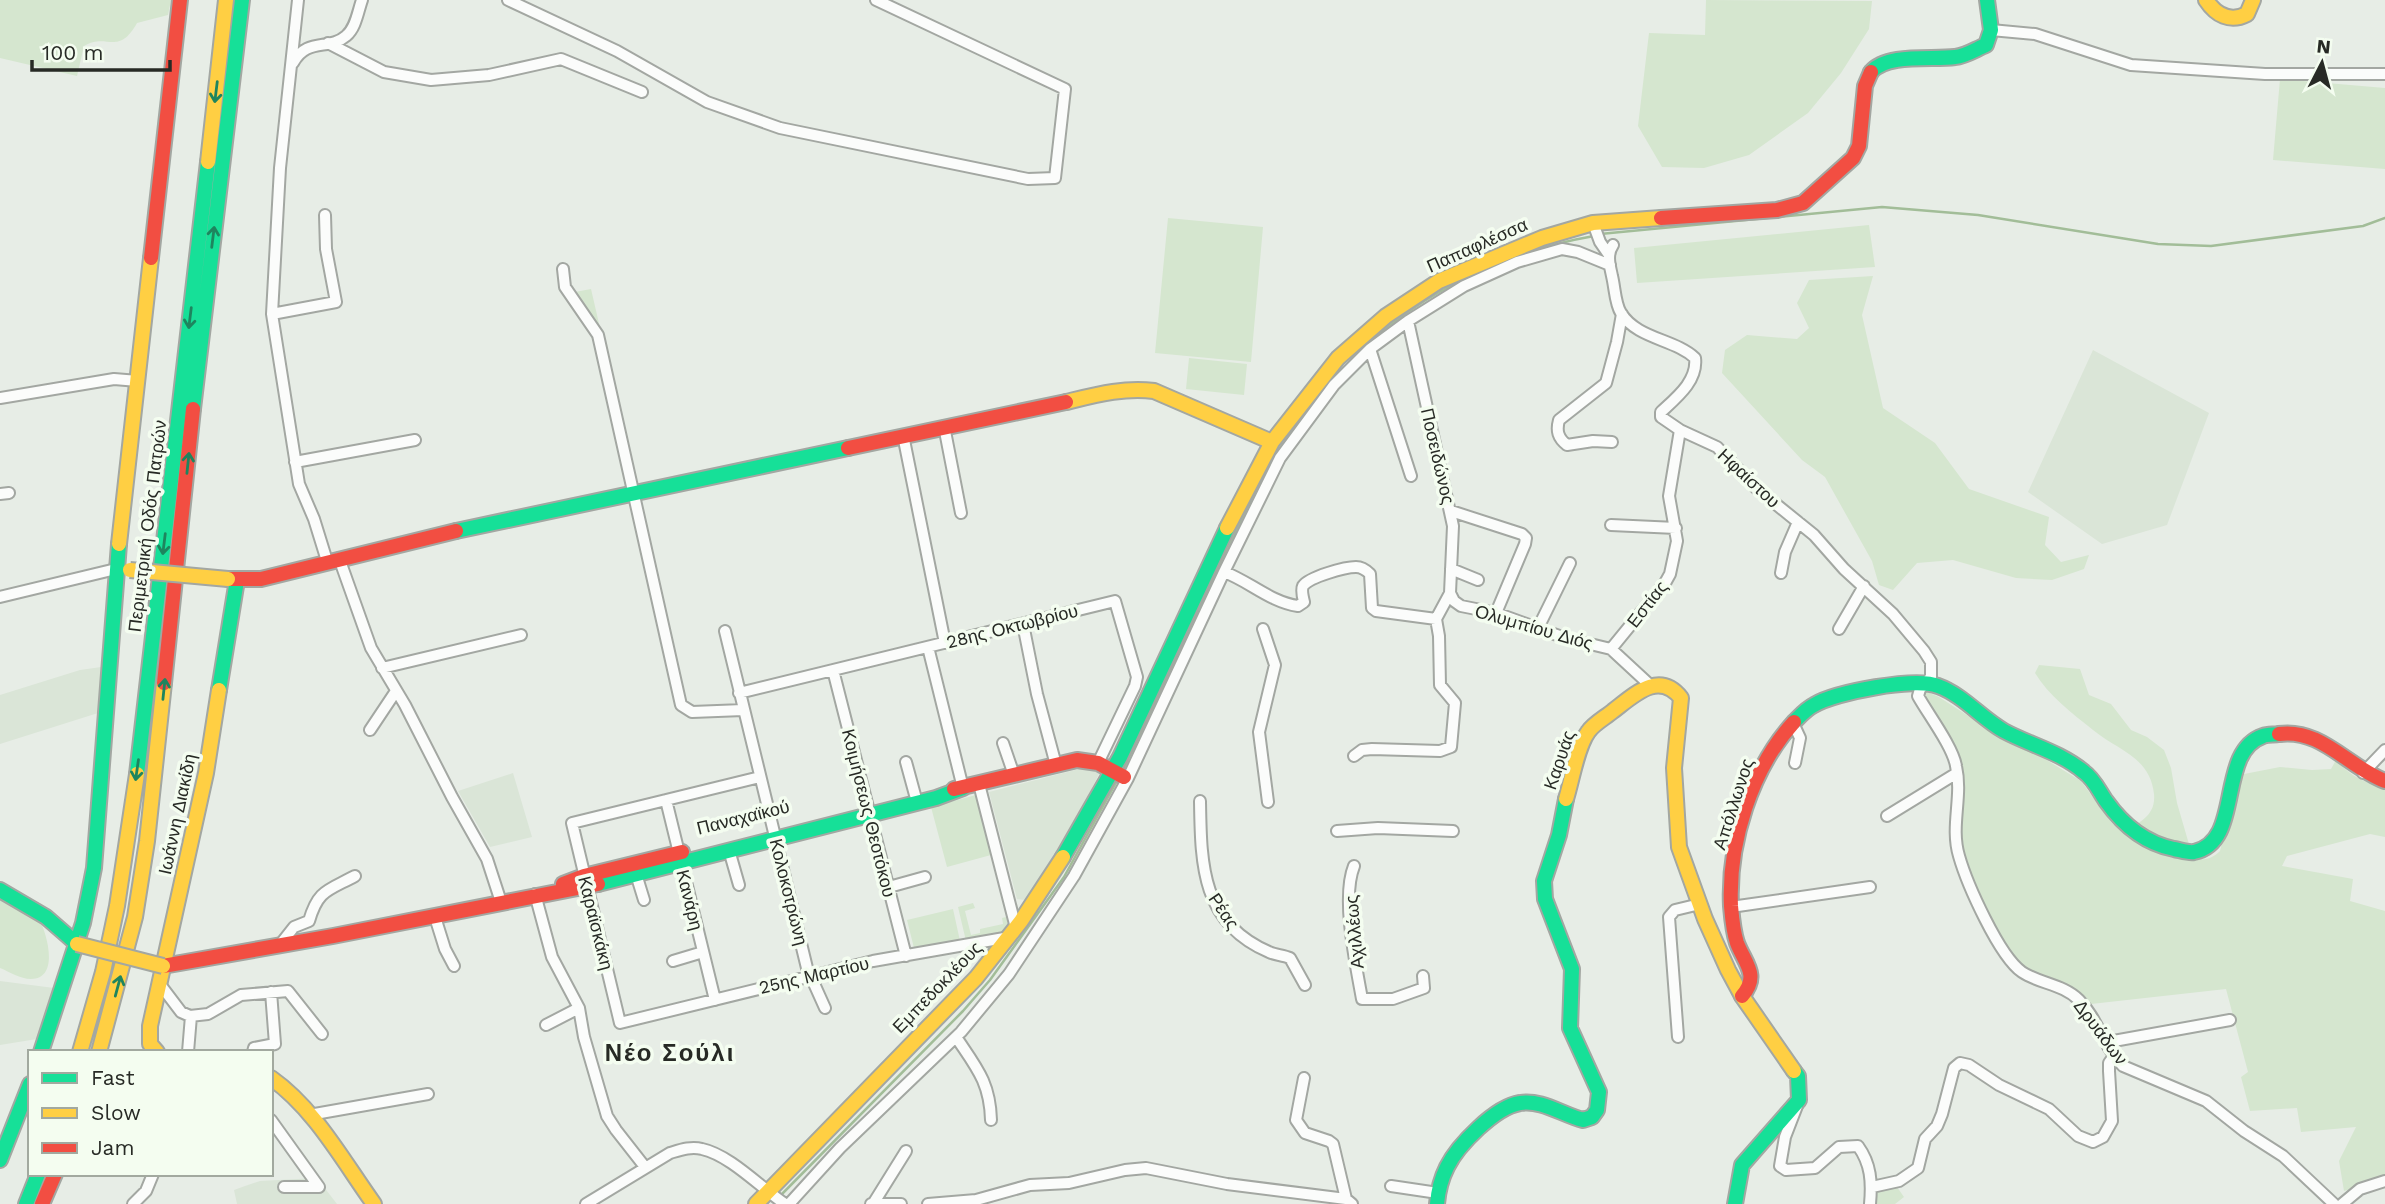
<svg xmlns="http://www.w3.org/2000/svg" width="2385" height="1204" viewBox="0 0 2385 1204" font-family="'Work Sans',sans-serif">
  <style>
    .built { fill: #dae5d7 }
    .green { fill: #d5e6cf }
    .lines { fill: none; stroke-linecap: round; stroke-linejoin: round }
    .stream { stroke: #a2bd98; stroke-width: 2.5 }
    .street-casing { stroke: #a3a7a2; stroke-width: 14 }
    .fast-casing { stroke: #a3a7a2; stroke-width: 18 }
    .slow-casing { stroke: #a3a7a2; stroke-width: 18 }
    .jam-casing { stroke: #a3a7a2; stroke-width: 18 }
    .street { stroke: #fbfcfb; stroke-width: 10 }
    .fast { stroke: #16e098; stroke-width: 14 }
    .slow { stroke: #ffcf43; stroke-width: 14 }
    .jam { stroke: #f24e42; stroke-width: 14 }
    .slow-bridge-casing { stroke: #a3a7a2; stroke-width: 18; stroke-linecap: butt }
    .slow-bridge { stroke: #ffcf43; stroke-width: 14 }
    .oneway { stroke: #1e855e }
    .labels { text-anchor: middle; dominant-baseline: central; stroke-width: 7; stroke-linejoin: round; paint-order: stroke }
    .street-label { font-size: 18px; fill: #272a25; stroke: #f4fdf0 }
    .district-label { font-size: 24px; font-weight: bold; letter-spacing: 2px; fill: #272a25; stroke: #f4fdf0 }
  </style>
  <rect width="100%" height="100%" fill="#e7ede6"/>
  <path class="built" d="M 2093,350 L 2209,413 L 2167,525 L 2102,544 L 2028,492 Z
    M 101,667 L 98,713 L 0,744 L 0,695 L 80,670 Z
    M 1087,767 L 1099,774 L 1074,824 L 1025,900 L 1017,899 L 989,792 Z
    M 513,773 L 532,837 L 490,847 L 458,791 Z
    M 0,981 L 54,988 L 37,1039 L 0,1045 Z
    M 317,1178 L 337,1204 L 237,1204 L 234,1190 L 245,1186 L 260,1181 Z"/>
  <path class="green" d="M 0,0 L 171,0 L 168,15 L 137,23 C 118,57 107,32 84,46 L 77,76 L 0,58 Z
    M 1706,0 L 1872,1 L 1869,29 L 1841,73 L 1808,113 L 1749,155 L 1704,168 L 1662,167 L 1638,126 L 1649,33 L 1705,35 Z
    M 2280,79 L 2385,88 L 2385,169 L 2273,160 Z
    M 1168,218 L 1263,227 L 1251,362 L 1155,353 Z
    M 1869,225 L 1875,267 L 1637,283 L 1634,248 Z
    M 1873,276 L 1862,315 L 1883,408 L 1935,443 L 1969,489 L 2049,517 L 2045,545 L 2061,562 L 2089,555 L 2084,569 L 2052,580 L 2016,578 L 1953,560 L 1917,563 L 1893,590 L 1879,585 L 1872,561 L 1825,477 L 1802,460 L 1722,373 L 1725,350 L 1747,335 L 1797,339 L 1809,328 L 1797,303 L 1809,280 Z
    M 591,289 L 600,328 L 575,292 Z
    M 1189,358 L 1247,364 L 1244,395 L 1186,389 Z
    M 2039,665 L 2080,669 L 2089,695 L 2111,704 L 2131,730 L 2147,737 L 2164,750 L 2171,768 L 2177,803 L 2193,858 C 2204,861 2212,859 2220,851 L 2239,775 L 2280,767 L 2312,770 L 2331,769 L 2336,760 C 2349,775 2365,784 2385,787 L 2385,837 L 2370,834 L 2287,856 L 2282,866 L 2353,879 L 2350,901 L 2385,911 L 2385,1179 L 2344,1191 L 2339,1161 L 2356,1127 L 2301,1132 L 2297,1108 L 2250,1111 L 2241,1077 L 2248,1072 L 2226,989 L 2091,1004 L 2087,1007 L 2031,975 L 2005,950 L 1966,864 L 1960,844 L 1959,768 L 1923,698 L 1922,690 L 1939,697 L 2013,745 L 2040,756 L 2081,781 L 2112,823 L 2122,832 C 2139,823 2156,816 2154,794 C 2150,757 2119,751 2093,730 C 2073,714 2048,695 2035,673 Z
    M 976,795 L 991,855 L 947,867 L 931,807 Z
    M 0,898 L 39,919 C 47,933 60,979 31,979 C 20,979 10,972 0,968 Z
    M 973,903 L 975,908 L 965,911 L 971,935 L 980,933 L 980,929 L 1003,924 L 1002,918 L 1006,917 L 1009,927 L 1007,932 L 966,941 L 958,907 Z
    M 953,909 L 960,941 L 915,952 L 907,920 Z
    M 1897,1187 L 1904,1197 L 1895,1204 L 1873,1204 L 1874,1193 Z"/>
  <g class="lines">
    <path class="stream" d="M 1600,234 L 1882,207 L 1978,215 L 2158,244 L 2211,246 L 2363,226 L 2385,218
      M 1342,370 C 1405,299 1501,252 1594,236
      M 1123,770 L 1263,475 L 1280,448 L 1305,416
      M 780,1196 L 963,1011 L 990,980 L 1064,877 L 1118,779"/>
    <g class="street-casing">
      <path id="street" d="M 298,0 L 280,168 L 272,314 L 299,484 L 314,519 L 327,561
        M 508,0 L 617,51 L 707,102 L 780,128 L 1028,179 L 1055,178 L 1065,89 L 876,0
        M 1991,30 L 2035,34 L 2131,65 L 2265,74 L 2385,74
        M 328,43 L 384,72 L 431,80 L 489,75 L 561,59 L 642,92
        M 293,63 C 307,37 329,51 346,36 C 356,28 358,11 362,0
        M 1593,223 L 1600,242 L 1609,255
        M 1613,245 C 1606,255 1610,266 1612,276 C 1615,288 1615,304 1621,313 C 1637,339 1675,339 1695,358 C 1698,381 1676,398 1661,412 L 1661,417 L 1680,430 L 1717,447 L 1756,488 L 1814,535 L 1844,569 L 1893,614 L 1924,651 L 1931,662 L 1931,677 L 1920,689 L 1918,696 C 1928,714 1953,747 1956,766 C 1963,797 1950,826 1959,856 C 1967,884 1999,956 2022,972 C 2040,984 2063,984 2079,1000 C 2098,1019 2104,1048 2123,1066 L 2206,1101 L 2244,1131 L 2283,1156 L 2334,1204
        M 563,269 L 565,287 L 598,335 L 681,705 L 692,712 L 743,710
        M 272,314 L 336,302 L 326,249 L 325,215
        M 1370,349 L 1411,476
        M 0,398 L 114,379 L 138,381
        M 944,426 L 961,513
        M 903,435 L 945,643
        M 1612,442 L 1593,441 L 1567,445 C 1558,438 1556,431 1559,420 L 1606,383 L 1617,342 L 1622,314
        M 295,462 L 415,440
        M 0,494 L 9,493
        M 1451,511 L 1522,534 L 1526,538 L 1525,544 L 1496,613
        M 1611,525 L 1676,528
        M 339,558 L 371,648 L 405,705 L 452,797 L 487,859 L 501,902
        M 1451,569 L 1478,580
        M 1224,572 C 1249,581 1270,602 1298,606 L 1304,602 C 1303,598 1301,590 1303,586 C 1309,577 1345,567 1356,567 C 1362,567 1366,570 1370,574 L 1372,608 L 1376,611 L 1436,619 L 1450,593 L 1453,526 L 1408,321
        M 1781,573 L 1785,552 L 1798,522
        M 1450,593 L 1454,601 L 1461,606 L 1496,613 L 1565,638 L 1611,649 L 1651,686
        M 0,597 L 116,569
        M 1023,624 L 1037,694 L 1056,765
        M 1538,628 L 1570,563
        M 1263,629 L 1275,665 L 1259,732 L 1268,802
        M 1839,629 L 1864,586
        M 725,631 L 807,968 L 825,1008
        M 928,647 L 963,788
        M 1611,649 L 1665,583 L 1670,574 L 1677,541 L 1669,496 L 1680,430
        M 382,668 L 521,635
        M 833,670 L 906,956
        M 739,693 L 1115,601 L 1137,677 L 1135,686 L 1098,763
        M 1793,723 L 1800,738 L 1795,763
        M 370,730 L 396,691
        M 1003,743 L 1014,775
        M 1354,756 L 1362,750 L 1372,749 L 1440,751 L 1451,747 L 1455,703 L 1440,685 L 1439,636 L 1436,619
        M 906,762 L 915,795
        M 2363,773 L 2385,750
        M 760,777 L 572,823 L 620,1023 L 873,961 L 1010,937
        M 979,784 L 1016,928
        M 666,800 L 715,1000
        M 1200,801 C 1201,864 1201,923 1269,952 C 1275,955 1283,955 1290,958 L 1305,985
        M 1887,816 L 1957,773
        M 1337,831 L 1378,828 L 1453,831
        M 729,850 L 739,885
        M 1354,866 C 1341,898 1356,965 1362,999 L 1393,999 L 1424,988 L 1423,976
        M 636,874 L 644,900
        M 889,887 L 925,877
        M 535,894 L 552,957 L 579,1008 L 584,1037 L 607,1116 L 616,1130 L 645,1167
        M 1731,907 L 1870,887
        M 435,917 L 445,949 L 454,966
        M 279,946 L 294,927 L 309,921 C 318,890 327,891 355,876
        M 673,961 L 703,952
        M 159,983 L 181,1012 L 190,1016 L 208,1014 L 241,995 L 288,991 L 322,1034
        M 546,1025 L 579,1008
        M 956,1037 C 976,1067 990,1082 991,1120
        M 1678,1037 L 1669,917 L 1675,910 L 1700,904
        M 2108,1042 L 2230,1020
        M 188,1052 L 191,1016
        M 253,1052 L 254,1048 L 275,1044 L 271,992
        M 1304,1078 L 1296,1120 L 1305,1133 L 1329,1141 L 1333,1144 L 1346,1199
        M 1797,1106 L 1785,1137 L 1780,1166 L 1786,1170 L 1815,1168 L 1839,1147 L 1858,1146 C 1871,1164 1872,1182 1870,1204
        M 309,1115 L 428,1094
        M 271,1120 L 319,1187 L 284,1187
        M 1391,1186 L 1438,1193
        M 1872,1187 L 1899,1181 L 1918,1168 L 1925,1139 L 1937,1126 L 1942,1114 L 1954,1068 L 1960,1063 L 1969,1065 L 1999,1085 L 2049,1109 L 2078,1136 L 2093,1142 L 2103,1137 L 2112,1121 L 2109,1071 L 2109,1063 L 2114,1056
        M 133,1204 L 146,1191 L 153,1174
        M 586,1204 L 670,1153 C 680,1150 691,1146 702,1149 C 730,1155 761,1188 785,1204
        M 789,1204 L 840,1148 L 961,1032 L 1009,974 L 1074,876 L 1128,778 L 1224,572 L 1280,458 L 1334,385 L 1370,349 L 1408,321 L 1464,286 L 1517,262 L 1562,249 L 1578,252 L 1610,265
        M 871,1204 L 901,1204
        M 873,1204 L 906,1151
        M 928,1204 L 976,1200 L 1030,1185 L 1069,1183 L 1125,1170 L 1146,1168 L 1227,1184 L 1346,1199 L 1352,1204
        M 2342,1204 L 2360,1189 L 2385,1181"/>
    </g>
    <g class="fast-casing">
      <path id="fast" d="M 1871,72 C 1887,53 1932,60 1955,57 C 1966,56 1976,49 1986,45 L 1991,30 L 1987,0
        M 193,409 L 242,0
        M 456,531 L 848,448
        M 219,690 L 237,580
        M 1794,722 C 1800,716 1806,709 1814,705 C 1836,692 1915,677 1938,686 C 1963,695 1981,718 2004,731 C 2030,745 2060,752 2084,772 C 2094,779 2099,791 2106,801 C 2123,825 2144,843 2174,849 C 2180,850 2188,853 2194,852 C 2244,842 2216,752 2263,736 C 2268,734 2274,735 2279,734
        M 137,774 L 208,162
        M 1063,857 L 1120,757 L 1227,528
        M 598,884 L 936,798 L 963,788
        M 0,890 L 46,917 L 77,944
        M 41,1052 L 83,923 L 94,868 L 119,544
        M 0,1160 L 30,1084
        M 26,1204 L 38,1174
        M 1437,1204 C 1438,1191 1441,1179 1447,1167 C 1458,1145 1495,1107 1520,1103 C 1541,1099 1563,1115 1583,1120 L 1592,1117 L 1597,1110 L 1599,1092 L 1570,1028 L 1572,969 L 1545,899 L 1544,881 L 1559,835 L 1566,799
        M 1735,1204 L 1742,1165 L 1799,1100 L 1798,1076 L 1794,1071"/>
    </g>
    <g class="slow-casing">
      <path id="slow" d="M 2206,0 C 2216,15 2230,23 2247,14 L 2253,0
        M 208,162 L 226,0
        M 1066,402 C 1095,395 1124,387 1154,391 L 1272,442
        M 1227,528 L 1272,442 L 1338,358 L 1386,316 L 1439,281 L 1542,238 L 1593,223 L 1661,218
        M 119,544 L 151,258
        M 1566,799 C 1572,780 1577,747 1588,732 C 1593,724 1606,717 1613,711 C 1634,695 1659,670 1681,698 L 1674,768 L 1679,847 L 1705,919 L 1728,970 L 1742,996 L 1794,1071
        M 80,1052 L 103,972 L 117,906 L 137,774
        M 99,1052 L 135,917 L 147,841 L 164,683
        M 157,1052 L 150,1044 L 150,1026 L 206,773 L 219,690
        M 271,1078 C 315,1109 343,1161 374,1204
        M 756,1204 L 976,978 L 1021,921 L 1063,857"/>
    </g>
    <g class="jam-casing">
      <path id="jam" d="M 1661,218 L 1777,210 L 1803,203 L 1853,158 L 1859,146 L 1865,86 L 1871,72
        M 151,258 L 180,0
        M 848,448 L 1066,402
        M 228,579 L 261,579 L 456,531
        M 164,683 L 193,409
        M 2279,734 C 2321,728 2348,767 2385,781
        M 954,789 L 1077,760 L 1098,763 L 1124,777
        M 563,884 L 584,876 L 682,852
        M 163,966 L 333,936 L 598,884
        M 1742,996 C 1760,975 1745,964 1737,943 C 1733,931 1732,918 1731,906 C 1728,843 1751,769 1794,722
        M 42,1204 L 55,1174"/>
    </g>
    <use href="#street" class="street"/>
    <use href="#fast" class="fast"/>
    <use href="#slow" class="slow"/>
    <use href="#jam" class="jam"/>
    <g class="slow-bridge-casing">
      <path id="slow-bridge" d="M 130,570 L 228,579
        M 77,944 L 163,966"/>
    </g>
    <use href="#slow-bridge" class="slow-bridge"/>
  </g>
  <defs><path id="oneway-shaft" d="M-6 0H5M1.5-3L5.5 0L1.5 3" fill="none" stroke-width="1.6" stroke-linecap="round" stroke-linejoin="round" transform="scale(1.75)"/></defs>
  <g class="oneway">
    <use href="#oneway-shaft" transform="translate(216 92) rotate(97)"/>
    <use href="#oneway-shaft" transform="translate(213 237) rotate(-83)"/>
    <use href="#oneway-shaft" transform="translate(190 318) rotate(97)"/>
    <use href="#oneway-shaft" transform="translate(188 463) rotate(-84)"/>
    <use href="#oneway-shaft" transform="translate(164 544) rotate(97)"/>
    <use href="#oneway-shaft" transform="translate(164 689) rotate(-84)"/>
    <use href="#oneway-shaft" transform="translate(137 770) rotate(98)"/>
    <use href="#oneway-shaft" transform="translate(118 986) rotate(-75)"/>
  </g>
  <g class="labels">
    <g class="street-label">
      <text transform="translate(1477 245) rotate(-24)">Παπαφλέσσα</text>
      <text transform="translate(1438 456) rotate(77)">Ποσειδώνος</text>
      <text transform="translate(1749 478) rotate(43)">Ηφαίστου</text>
      <text transform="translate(147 526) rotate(-83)">Περιμετρική Οδός Πατρών</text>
      <text transform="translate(1647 604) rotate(-52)">Εστίας</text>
      <text transform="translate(1012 626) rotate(-14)">28ης Οκτωβρίου</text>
      <text transform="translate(1534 627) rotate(16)">Ολυμπίου Διός</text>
      <text transform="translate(1559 760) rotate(-71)">Καρυάς</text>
      <text transform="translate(1733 804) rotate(-72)">Απόλλωνος</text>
      <text transform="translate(869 813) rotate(76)">Κοιμήσεως Θεοτόκου</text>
      <text transform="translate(177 814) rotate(-78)">Ιωάννη Διακίδη</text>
      <text transform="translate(743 817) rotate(-14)">Παναχαϊκού</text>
      <text transform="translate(789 892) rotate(76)">Κολοκοτρώνη</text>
      <text transform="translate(690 900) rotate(76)">Κανάρη</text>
      <text transform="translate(1224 911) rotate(56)">Ρέας</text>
      <text transform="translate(596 923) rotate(76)">Καραϊσκάκη</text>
      <text transform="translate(1354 932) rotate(-95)">Αχιλλέως</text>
      <text transform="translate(814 975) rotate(-13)">25ης Μαρτίου</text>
      <text transform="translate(937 987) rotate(-46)">Εμπεδοκλέους</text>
      <text transform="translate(2101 1032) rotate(53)">Δρυάδων</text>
    </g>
    <g class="district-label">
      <text x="670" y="1053">Νέο Σούλι</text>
    </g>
  </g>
  <rect x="28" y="1050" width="245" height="126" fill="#f4fdf0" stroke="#a2a99f" stroke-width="2"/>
  <rect x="42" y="1073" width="35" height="10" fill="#16e098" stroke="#a2a99f" stroke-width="2"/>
  <text x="91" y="1085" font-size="21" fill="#272a25">Fast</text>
  <rect x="42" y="1108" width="35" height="10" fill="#ffcf43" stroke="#a2a99f" stroke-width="2"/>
  <text x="91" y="1120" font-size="21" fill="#272a25">Slow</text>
  <rect x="42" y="1143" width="35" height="10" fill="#f24e42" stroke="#a2a99f" stroke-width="2"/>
  <text x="91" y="1155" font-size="21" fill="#272a25">Jam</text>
  <g transform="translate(2322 63) rotate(6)" stroke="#f4fdf0" stroke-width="5" paint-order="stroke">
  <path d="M0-5L12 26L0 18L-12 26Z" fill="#272a25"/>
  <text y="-10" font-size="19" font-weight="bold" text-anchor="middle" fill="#272a25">N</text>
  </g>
  <path d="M32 60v10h138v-10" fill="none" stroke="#272a25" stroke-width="3.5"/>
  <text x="42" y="60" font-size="21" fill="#272a25" stroke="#f4fdf0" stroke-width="5" paint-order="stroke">100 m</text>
</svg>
